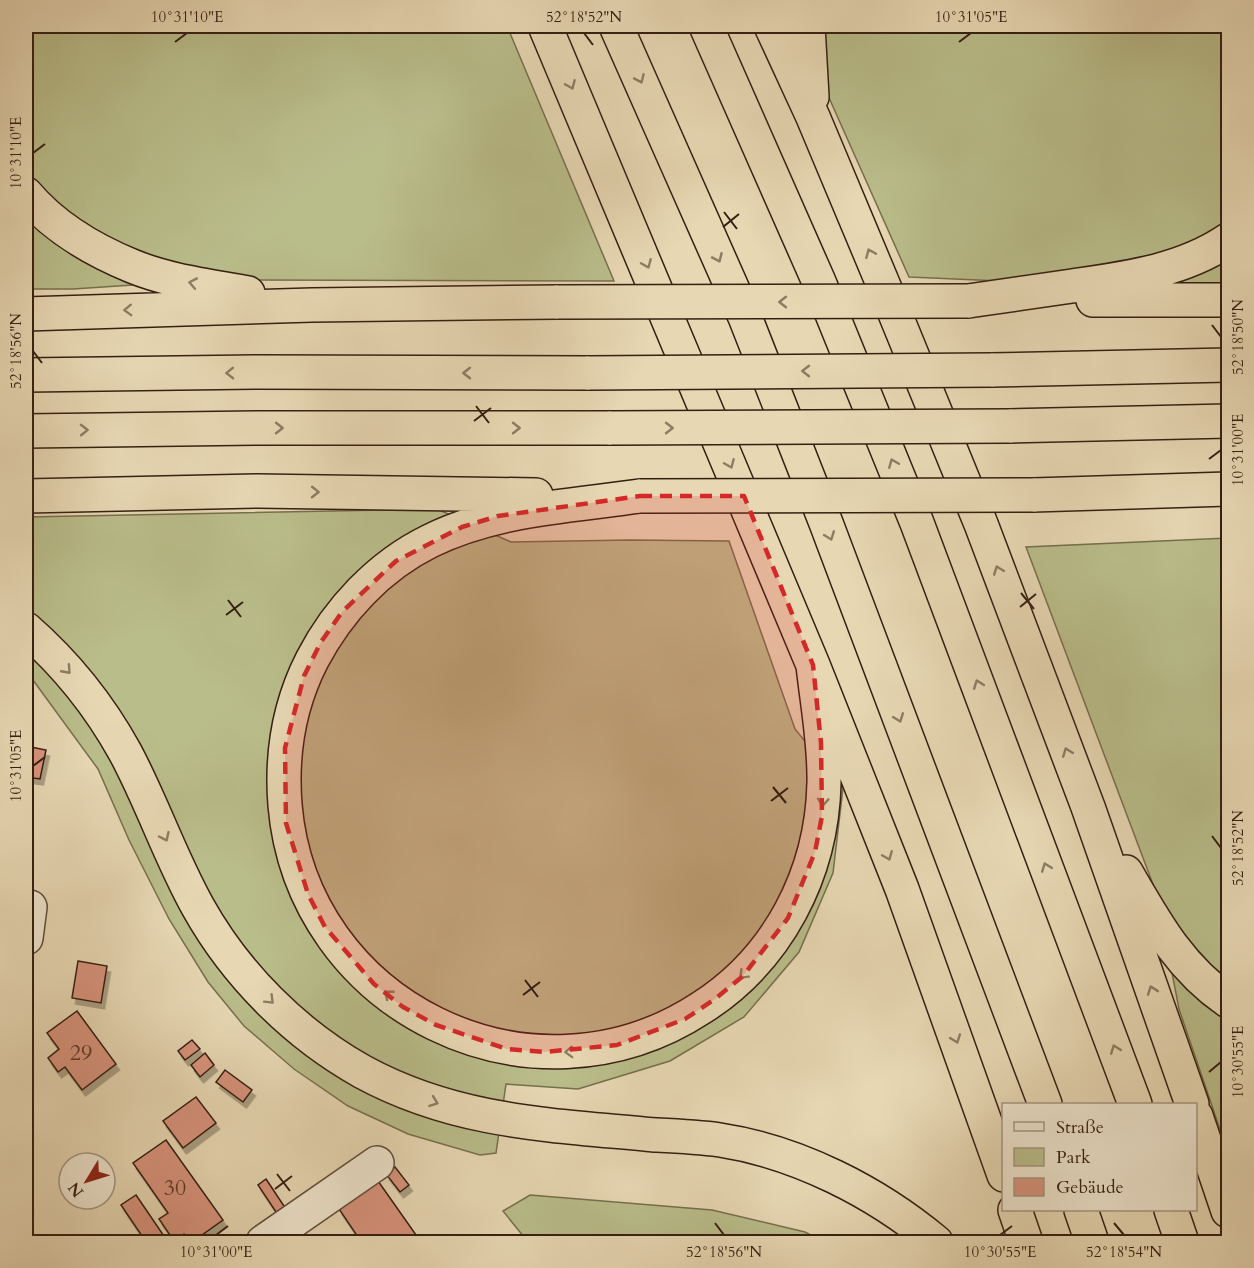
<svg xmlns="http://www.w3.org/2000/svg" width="1254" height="1268" viewBox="0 0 1254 1268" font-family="Cardo,serif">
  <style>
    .green { fill: #b9bd8a; stroke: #776e4e; stroke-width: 1.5 }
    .building { fill: #d8937c; stroke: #351f12; stroke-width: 1.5; filter: url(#shadow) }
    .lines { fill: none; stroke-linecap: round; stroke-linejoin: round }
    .minor-casing { stroke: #624d3a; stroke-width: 36 }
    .highway-casing { stroke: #351f12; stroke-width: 36 }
    .minor { stroke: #efe5ce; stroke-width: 33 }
    .highway { stroke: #e7d7b3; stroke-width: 33 }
    .highway-bridge-casing { stroke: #351f12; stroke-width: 36; stroke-linecap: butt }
    .highway-bridge { stroke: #e7d7b3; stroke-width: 33 }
    .oneway { stroke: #8e7b62 }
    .marked { fill: #d62828; fill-opacity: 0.2; stroke: #d62828; stroke-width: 4.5; stroke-dasharray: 12 8; stroke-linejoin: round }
    .ticks { fill: none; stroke: #351f12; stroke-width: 2 }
    .labels { text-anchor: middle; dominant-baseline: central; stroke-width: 5; stroke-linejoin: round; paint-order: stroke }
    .number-label { font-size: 22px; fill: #5e3c2c }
    .neatline { fill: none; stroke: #351f12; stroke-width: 2 }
    .ticks-label { font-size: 15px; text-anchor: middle; fill: #351f12 }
  </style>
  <defs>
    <filter id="shadow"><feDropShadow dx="3.5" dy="6" stdDeviation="0" flood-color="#0004"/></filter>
  </defs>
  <rect width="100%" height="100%" fill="#e7d7b3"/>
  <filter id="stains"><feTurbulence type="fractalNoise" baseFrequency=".00333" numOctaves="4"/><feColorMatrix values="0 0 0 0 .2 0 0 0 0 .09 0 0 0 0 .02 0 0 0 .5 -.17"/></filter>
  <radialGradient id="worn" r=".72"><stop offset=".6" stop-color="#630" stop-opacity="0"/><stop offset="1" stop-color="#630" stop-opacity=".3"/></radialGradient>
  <path class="green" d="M 26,26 L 507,26 L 614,281 L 208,280 L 73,289 L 26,289 Z
    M 797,26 L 1228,26 L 1228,291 L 909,277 Z
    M 437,509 L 511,542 L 630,540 L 729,541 L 795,729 L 843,788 L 833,873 L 799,952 L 744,1017 L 670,1061 L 578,1089 L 506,1084 L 496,1153 L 480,1155 L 408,1134 L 348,1106 L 294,1069 L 244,1026 L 208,982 L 169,919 L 129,840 L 98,769 L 30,676 L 26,675 L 26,517 Z
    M 1228,538 L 1228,1153 L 1179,1009 L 1157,895 L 1026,547 Z
    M 530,1195 L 712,1210 L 805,1232 L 824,1242 L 528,1242 L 503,1211 Z"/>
  <path class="building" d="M 26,746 L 46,750 L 40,779 L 26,777 Z
    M 78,961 L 107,966 L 101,1003 L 72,998 Z
    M 77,1011 L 116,1064 L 82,1090 L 65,1067 L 58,1072 L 48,1058 L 59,1049 L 47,1033 Z
    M 192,1040 L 200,1049 L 185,1060 L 178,1051 Z
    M 205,1053 L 214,1065 L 200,1077 L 191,1065 Z
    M 225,1070 L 252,1090 L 243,1102 L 216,1082 Z
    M 196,1097 L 216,1123 L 183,1148 L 163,1121 Z
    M 166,1140 L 223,1220 L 192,1242 L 189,1242 L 184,1234 L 174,1241 L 159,1219 L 168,1213 L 133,1163 Z
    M 395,1167 L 409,1185 L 400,1192 L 386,1174 Z
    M 266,1179 L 286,1209 L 278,1215 L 258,1185 Z
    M 378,1181 L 421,1242 L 351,1242 L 358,1237 L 339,1209 Z
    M 136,1195 L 168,1242 L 146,1242 L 121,1205 Z"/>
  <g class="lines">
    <g class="minor-casing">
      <path id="minor" d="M 26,938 L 30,907
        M 263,1242 L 377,1163"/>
    </g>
    <g class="highway-casing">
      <path id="highway" d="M 545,26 L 813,665 L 902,889 L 1004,1175
        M 616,26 L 745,317 L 826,523 L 1045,1104
        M 706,26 L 819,282 L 917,523 L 1135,1104
        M 771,26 L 813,117 L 883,284 L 981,524 L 1088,807 L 1192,1104
        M 808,26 L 812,97
        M 26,194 C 53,226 93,250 132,266 C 168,281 210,286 248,293
        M 1093,300 L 1228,300
        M 968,301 C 1003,296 1037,291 1072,286 C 1127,278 1182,271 1228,240
        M 26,314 L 312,305 L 558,302
        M 991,370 L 1228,365
        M 26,375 L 255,372 L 589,373
        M 1009,426 L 1228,421
        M 26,431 L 260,428 L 611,428
        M 1033,495 L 1228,489
        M 26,496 L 257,491 L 536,495
        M 640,496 C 570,506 494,509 430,541 C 379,566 338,610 312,660 C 289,705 281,755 285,805 C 302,1007 531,1119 701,1008 C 778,959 822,874 824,783 C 825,744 817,703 813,665
        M 26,629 C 66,664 99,705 125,752 C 152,802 170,857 198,907 C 236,975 295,1034 363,1072 C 457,1123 552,1125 655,1135 C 676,1136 698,1137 720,1140 C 798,1152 876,1192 936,1242
        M 1126,872 C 1155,922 1179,967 1228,1001
        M 1196,1116 L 1228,1211
        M 1015,1210 L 1026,1242
        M 1081,1210 L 1092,1242
        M 1171,1210 L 1182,1242"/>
    </g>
    <use href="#minor" class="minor"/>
    <use href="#highway" class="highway"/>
    <g class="highway-bridge-casing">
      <path id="highway-bridge" d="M 558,302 L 968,301
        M 589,373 L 991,370
        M 611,428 L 1009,426
        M 640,496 L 1033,495"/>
    </g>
    <use href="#highway-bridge" class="highway-bridge"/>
  </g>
  <defs><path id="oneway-chevron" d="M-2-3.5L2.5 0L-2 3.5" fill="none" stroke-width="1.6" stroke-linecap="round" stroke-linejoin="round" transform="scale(1.5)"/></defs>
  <g class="oneway">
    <use href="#oneway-chevron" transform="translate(640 79) rotate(66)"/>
    <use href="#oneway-chevron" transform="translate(571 85) rotate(67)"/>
    <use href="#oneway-chevron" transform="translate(870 253) rotate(-113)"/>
    <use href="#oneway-chevron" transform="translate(718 258) rotate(66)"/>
    <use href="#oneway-chevron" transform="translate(647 264) rotate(67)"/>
    <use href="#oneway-chevron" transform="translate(193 283) rotate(-169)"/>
    <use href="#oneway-chevron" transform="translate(783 302) rotate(180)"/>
    <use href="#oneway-chevron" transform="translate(128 310) rotate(178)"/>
    <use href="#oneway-chevron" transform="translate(806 371) rotate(180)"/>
    <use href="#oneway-chevron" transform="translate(230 373) rotate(179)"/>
    <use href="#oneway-chevron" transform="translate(467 373) rotate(-180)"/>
    <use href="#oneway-chevron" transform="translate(279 428)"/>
    <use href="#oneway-chevron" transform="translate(516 428)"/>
    <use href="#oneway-chevron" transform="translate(669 428)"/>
    <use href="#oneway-chevron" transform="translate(84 430) rotate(-1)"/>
    <use href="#oneway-chevron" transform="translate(893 463) rotate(-112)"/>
    <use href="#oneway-chevron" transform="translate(730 464) rotate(67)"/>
    <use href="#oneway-chevron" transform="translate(315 492) rotate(1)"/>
    <use href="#oneway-chevron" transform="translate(830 536) rotate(69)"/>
    <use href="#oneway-chevron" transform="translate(998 570) rotate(-111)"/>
    <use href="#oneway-chevron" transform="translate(67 670) rotate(48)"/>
    <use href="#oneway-chevron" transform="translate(978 684) rotate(-111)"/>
    <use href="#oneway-chevron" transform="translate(899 718) rotate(69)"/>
    <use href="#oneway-chevron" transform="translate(1067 752) rotate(-111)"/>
    <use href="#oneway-chevron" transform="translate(823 802) rotate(94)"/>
    <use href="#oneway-chevron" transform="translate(165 837) rotate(65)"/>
    <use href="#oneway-chevron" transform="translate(888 856) rotate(68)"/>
    <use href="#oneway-chevron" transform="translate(1046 867) rotate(-111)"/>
    <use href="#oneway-chevron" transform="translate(743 975) rotate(135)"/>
    <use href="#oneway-chevron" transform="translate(1152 990) rotate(-109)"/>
    <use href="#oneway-chevron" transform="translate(388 994) rotate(-142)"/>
    <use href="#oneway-chevron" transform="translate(270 1000) rotate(45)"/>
    <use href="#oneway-chevron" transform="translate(956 1039) rotate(70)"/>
    <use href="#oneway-chevron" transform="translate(1115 1049) rotate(-111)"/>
    <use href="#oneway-chevron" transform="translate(569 1052) rotate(178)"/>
    <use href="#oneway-chevron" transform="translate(434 1102) rotate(20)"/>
  </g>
  <path class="marked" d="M 640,496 L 744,496 L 813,665 L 821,743 L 822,816 L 815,852 L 788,918 L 743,976 L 715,999 L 685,1019 L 617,1045 L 544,1052 L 507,1049 L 436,1025 L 403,1007 L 374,984 L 325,927 L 308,894 L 286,823 L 285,748 L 304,676 L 321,642 L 342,612 L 396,561 L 462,527 L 498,516 Z"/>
  <path class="ticks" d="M 584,33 L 593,45M 175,42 L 187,33M 959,42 L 971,33M 33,153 L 45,144M 724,212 L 737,229M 723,227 L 739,214M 1212,325 L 1221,337M 33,351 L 42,363M 476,406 L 489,423M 474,421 L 491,408M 1209,459 L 1221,450M 1021,593 L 1034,609M 228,600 L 241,617M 1020,607 L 1036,594M 226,615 L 243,602M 33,766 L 45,757M 773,787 L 786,803M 771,801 L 788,788M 1212,836 L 1221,848M 525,980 L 538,997M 523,995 L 540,982M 1209,1072 L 1221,1062M 277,1174 L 290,1191M 275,1189 L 292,1176M 715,1223 L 724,1235M 1114,1223 L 1124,1235M 216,1235 L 228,1226M 1000,1235 L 1012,1226"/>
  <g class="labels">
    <g class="number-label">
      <text x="81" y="1053">29</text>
      <text x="175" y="1188">30</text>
    </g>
  </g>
  <rect width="1254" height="1268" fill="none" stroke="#e7d7b3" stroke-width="66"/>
  <rect x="1002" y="1103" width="195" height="108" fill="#efe5ce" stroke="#a59683" stroke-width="1.5"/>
  <rect x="1014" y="1122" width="30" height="9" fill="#efe5ce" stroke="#a59683" stroke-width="1.5"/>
  <text x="1056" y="1133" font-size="18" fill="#351f12">Straße</text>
  <rect x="1014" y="1148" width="30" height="18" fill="#b9bd8a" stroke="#a59683" stroke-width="1.5"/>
  <text x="1056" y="1163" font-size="18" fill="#351f12">Park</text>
  <rect x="1014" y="1178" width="30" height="18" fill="#d8937c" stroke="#a59683" stroke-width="1.5"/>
  <text x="1056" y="1193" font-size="18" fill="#351f12">Gebäude</text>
  <g transform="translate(87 1181) rotate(232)"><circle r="28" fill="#efe5ce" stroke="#a59683" stroke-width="1.5"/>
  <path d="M0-4.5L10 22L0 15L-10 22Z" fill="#8f2418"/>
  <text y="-9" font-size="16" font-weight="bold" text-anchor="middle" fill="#351f12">N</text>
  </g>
  <rect x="33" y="33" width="1188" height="1202" class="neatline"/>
  <g class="ticks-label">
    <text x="187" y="22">10°31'10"E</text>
    <text x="584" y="22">52°18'52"N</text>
    <text x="971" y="22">10°31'05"E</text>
    <text transform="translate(16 153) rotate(-90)" y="5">10°31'10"E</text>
    <text transform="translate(1238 337) rotate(-90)" y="5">52°18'50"N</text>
    <text transform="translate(16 351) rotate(-90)" y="5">52°18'56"N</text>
    <text transform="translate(1238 450) rotate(-90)" y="5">10°31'00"E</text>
    <text transform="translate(16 766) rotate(-90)" y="5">10°31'05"E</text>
    <text transform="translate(1238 848) rotate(-90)" y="5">52°18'52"N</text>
    <text transform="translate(1238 1062) rotate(-90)" y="5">10°30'55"E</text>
    <text x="216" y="1257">10°31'00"E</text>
    <text x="724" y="1257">52°18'56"N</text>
    <text x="1000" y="1257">10°30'55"E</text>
    <text x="1124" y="1257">52°18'54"N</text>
  </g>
  <rect width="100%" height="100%" filter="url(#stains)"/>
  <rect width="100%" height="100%" fill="url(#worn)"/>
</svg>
